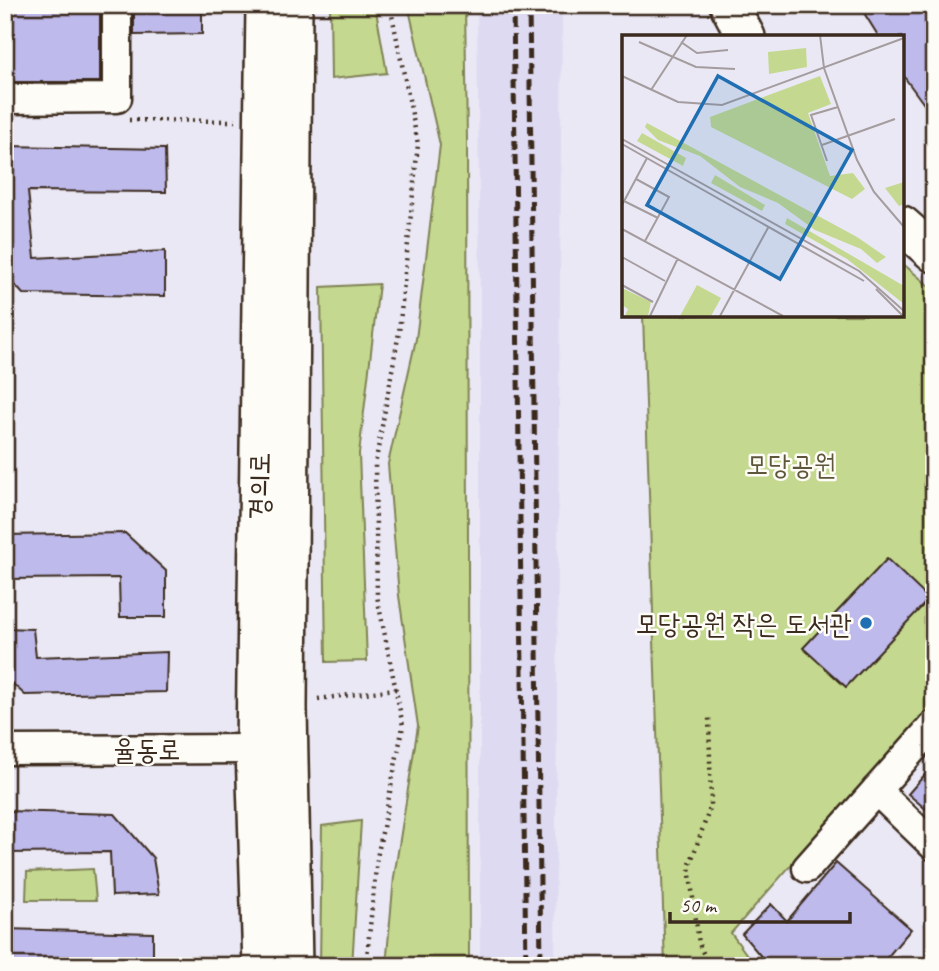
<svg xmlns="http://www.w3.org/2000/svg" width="939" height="971" viewBox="0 0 939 971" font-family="Caveat,'Poor Story',sans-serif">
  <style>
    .built { fill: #dddaf2 }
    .green { fill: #c4d98f; stroke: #808256; stroke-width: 2 }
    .building { fill: #bebaec; stroke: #3b2a1e; stroke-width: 2 }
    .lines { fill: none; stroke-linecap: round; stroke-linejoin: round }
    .minor-casing { stroke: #3b2a1e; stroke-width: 33 }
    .major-casing { stroke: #3b2a1e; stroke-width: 42 }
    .path { stroke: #3b2a1e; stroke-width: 4.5; stroke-dasharray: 2 5; stroke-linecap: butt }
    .minor { stroke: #fdfcf7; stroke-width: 28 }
    .major { stroke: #fdfcf7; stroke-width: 37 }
    .rail { stroke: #3b2a1e; stroke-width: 5; stroke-dasharray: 10 5; stroke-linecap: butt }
    .poi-dot { fill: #1f6fb2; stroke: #fdfcf7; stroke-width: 2.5 }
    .labels { text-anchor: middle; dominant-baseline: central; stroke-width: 5; stroke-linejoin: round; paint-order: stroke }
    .park-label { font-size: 28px; fill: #5d563a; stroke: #fdfcf7 }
    .street-label { font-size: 28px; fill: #3b2a1e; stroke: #fdfcf7 }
    .poi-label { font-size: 28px; fill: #3b2a1e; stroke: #fdfcf7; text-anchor: end }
    .inset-road { fill: none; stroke: #a49c9e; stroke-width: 2 }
    .view { fill: #1f6fb2; fill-opacity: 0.15; stroke: #1f6fb2; stroke-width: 3.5 }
    .inset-edge { fill: none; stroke: #3b2a1e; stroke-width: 3.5 }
  </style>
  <rect width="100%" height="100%" fill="#eae8f4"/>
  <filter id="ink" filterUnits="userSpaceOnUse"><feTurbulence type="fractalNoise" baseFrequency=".0143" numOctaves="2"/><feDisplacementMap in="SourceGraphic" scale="14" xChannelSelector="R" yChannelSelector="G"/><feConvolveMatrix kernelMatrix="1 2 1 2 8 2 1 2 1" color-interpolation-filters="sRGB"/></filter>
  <g filter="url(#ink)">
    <path class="built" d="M 477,5 L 562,5 L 555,966 L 480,966 L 480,291 Z"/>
    <path class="green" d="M 330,5 L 375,5 L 387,73 L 331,79 Z
      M 408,5 L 465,5 L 467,140 L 469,966 L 386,966 L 394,877 L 418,726 L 399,596 L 388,464 L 416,339 L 440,145 Z
      M 902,263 L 934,290 L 934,703 L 731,933 L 755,966 L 665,966 L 643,315 L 902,315 Z
      M 379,284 L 359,454 L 367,661 L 326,662 L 321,287 Z
      M 361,821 L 352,966 L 320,966 L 322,826 Z
      M 93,869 L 96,900 L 26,900 L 27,872 Z"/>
    <path class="building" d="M 54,5 L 100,5 L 100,82 L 5,82 L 5,7 L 54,7 Z
      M 134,5 L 202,5 L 202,34 L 134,35 Z
      M 859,5 L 934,5 L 934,118 L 902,74 L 902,37 L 879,37 Z
      M 5,146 L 165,149 L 166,192 L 28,191 L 35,258 L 165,251 L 165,296 L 23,294 L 5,274 Z
      M 125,533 L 166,571 L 166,617 L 120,617 L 119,578 L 5,579 L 5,535 Z
      M 887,559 L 929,599 L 846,687 L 803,648 Z
      M 5,628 L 33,629 L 36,657 L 167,652 L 166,692 L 25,695 L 5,677 Z
      M 934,764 L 934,816 L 908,794 Z
      M 5,811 L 115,814 L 153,858 L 159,894 L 112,896 L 110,852 L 5,853 Z
      M 836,863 L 911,929 L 880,966 L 769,966 L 742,934 L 771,904 L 787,921 Z
      M 5,929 L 153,933 L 153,966 L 5,966 Z"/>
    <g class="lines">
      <g class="minor-casing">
        <path id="minor" d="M 5,99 L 117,98 L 117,5
          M 5,750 L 276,749
          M 876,790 L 934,846
          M 807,868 L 934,725"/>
      </g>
      <g class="major-casing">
        <path id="major" d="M 729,5 L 746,37
          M 902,225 L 934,253
          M 262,966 L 255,749 L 265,5
          M 293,966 L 288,709 L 293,5"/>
      </g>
      <path class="path" d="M 129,120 L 235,121
        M 318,699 L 396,689
        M 366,966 L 377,858 L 403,726 L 377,596 L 375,465 L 399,332 L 418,144 L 390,5
        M 709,966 L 699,944 L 689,867 L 711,805 L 709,714"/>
      <use href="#minor" class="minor"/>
      <use href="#major" class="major"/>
      <path class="rail" d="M 513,5 L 526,966
        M 529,5 L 541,966"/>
    </g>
  </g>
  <circle class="poi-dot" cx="866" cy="623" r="7"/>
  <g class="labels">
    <g class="park-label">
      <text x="791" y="464">모당공원</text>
    </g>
    <g class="street-label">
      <text transform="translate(259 486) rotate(-89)">경의로</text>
      <text x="147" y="749">율동로</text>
    </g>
    <g class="poi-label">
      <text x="852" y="623">모당공원 작은 도서관</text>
    </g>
  </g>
  <g transform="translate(622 35)">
    <rect width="282" height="282" fill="#eae8f4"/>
    <path d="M 184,13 L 185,32 L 147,39 L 146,17 ZM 198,41 L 209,69 L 186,78 L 208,141 L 231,138 L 243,154 L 230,164 L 89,92 L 88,82 ZM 25,88 L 235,202 L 264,222 L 255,228 L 239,214 L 193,195 L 156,168 L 118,152 L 78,121 L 36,105 L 23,92 ZM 20,98 L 64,123 L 61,131 L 15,106 ZM 93,140 L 143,170 L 140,176 L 89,148 ZM 282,147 L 282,169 L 277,171 L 263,153 ZM 165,183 L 282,251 L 282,269 L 225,224 L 163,189 ZM 75,250 L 99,263 L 89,281 L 58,281 ZM 0,253 L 29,267 L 26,281 L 3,281 L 6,274 L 0,270 Z" fill="#c4d98f"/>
    <path class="inset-road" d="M 198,0 L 202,33 L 235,125 L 252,157 L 282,192M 17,7 L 74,32 L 113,34M 59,7 L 75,18 L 106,15M 0,41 L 56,67 L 100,70 L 282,3M 29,55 L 65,0M 0,104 L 237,236 L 282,276M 0,109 L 242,246M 200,110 L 273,84M 205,126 L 189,80 L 216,72M 14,144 L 47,162 L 23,206M 2,166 L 36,183M 0,170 L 25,123M 0,194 L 161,281M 0,222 L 43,246M 0,250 L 31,267M 254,254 L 281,281M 28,281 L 56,223M 98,281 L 147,191"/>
    <path class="view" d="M 96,41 L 230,115 L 158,244 L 25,170 Z"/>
    <rect width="282" height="282" class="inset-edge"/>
  </g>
  <rect width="939" height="971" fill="none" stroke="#fdfcf7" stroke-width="28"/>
  <rect x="14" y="14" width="911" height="943" fill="none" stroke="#3b2a1e" stroke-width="2.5" filter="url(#ink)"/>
  <path d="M670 912v10h180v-10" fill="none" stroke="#3b2a1e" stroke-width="3.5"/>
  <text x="680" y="912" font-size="21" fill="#3b2a1e" stroke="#fdfcf7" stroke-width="5" paint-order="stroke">50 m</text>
</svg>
